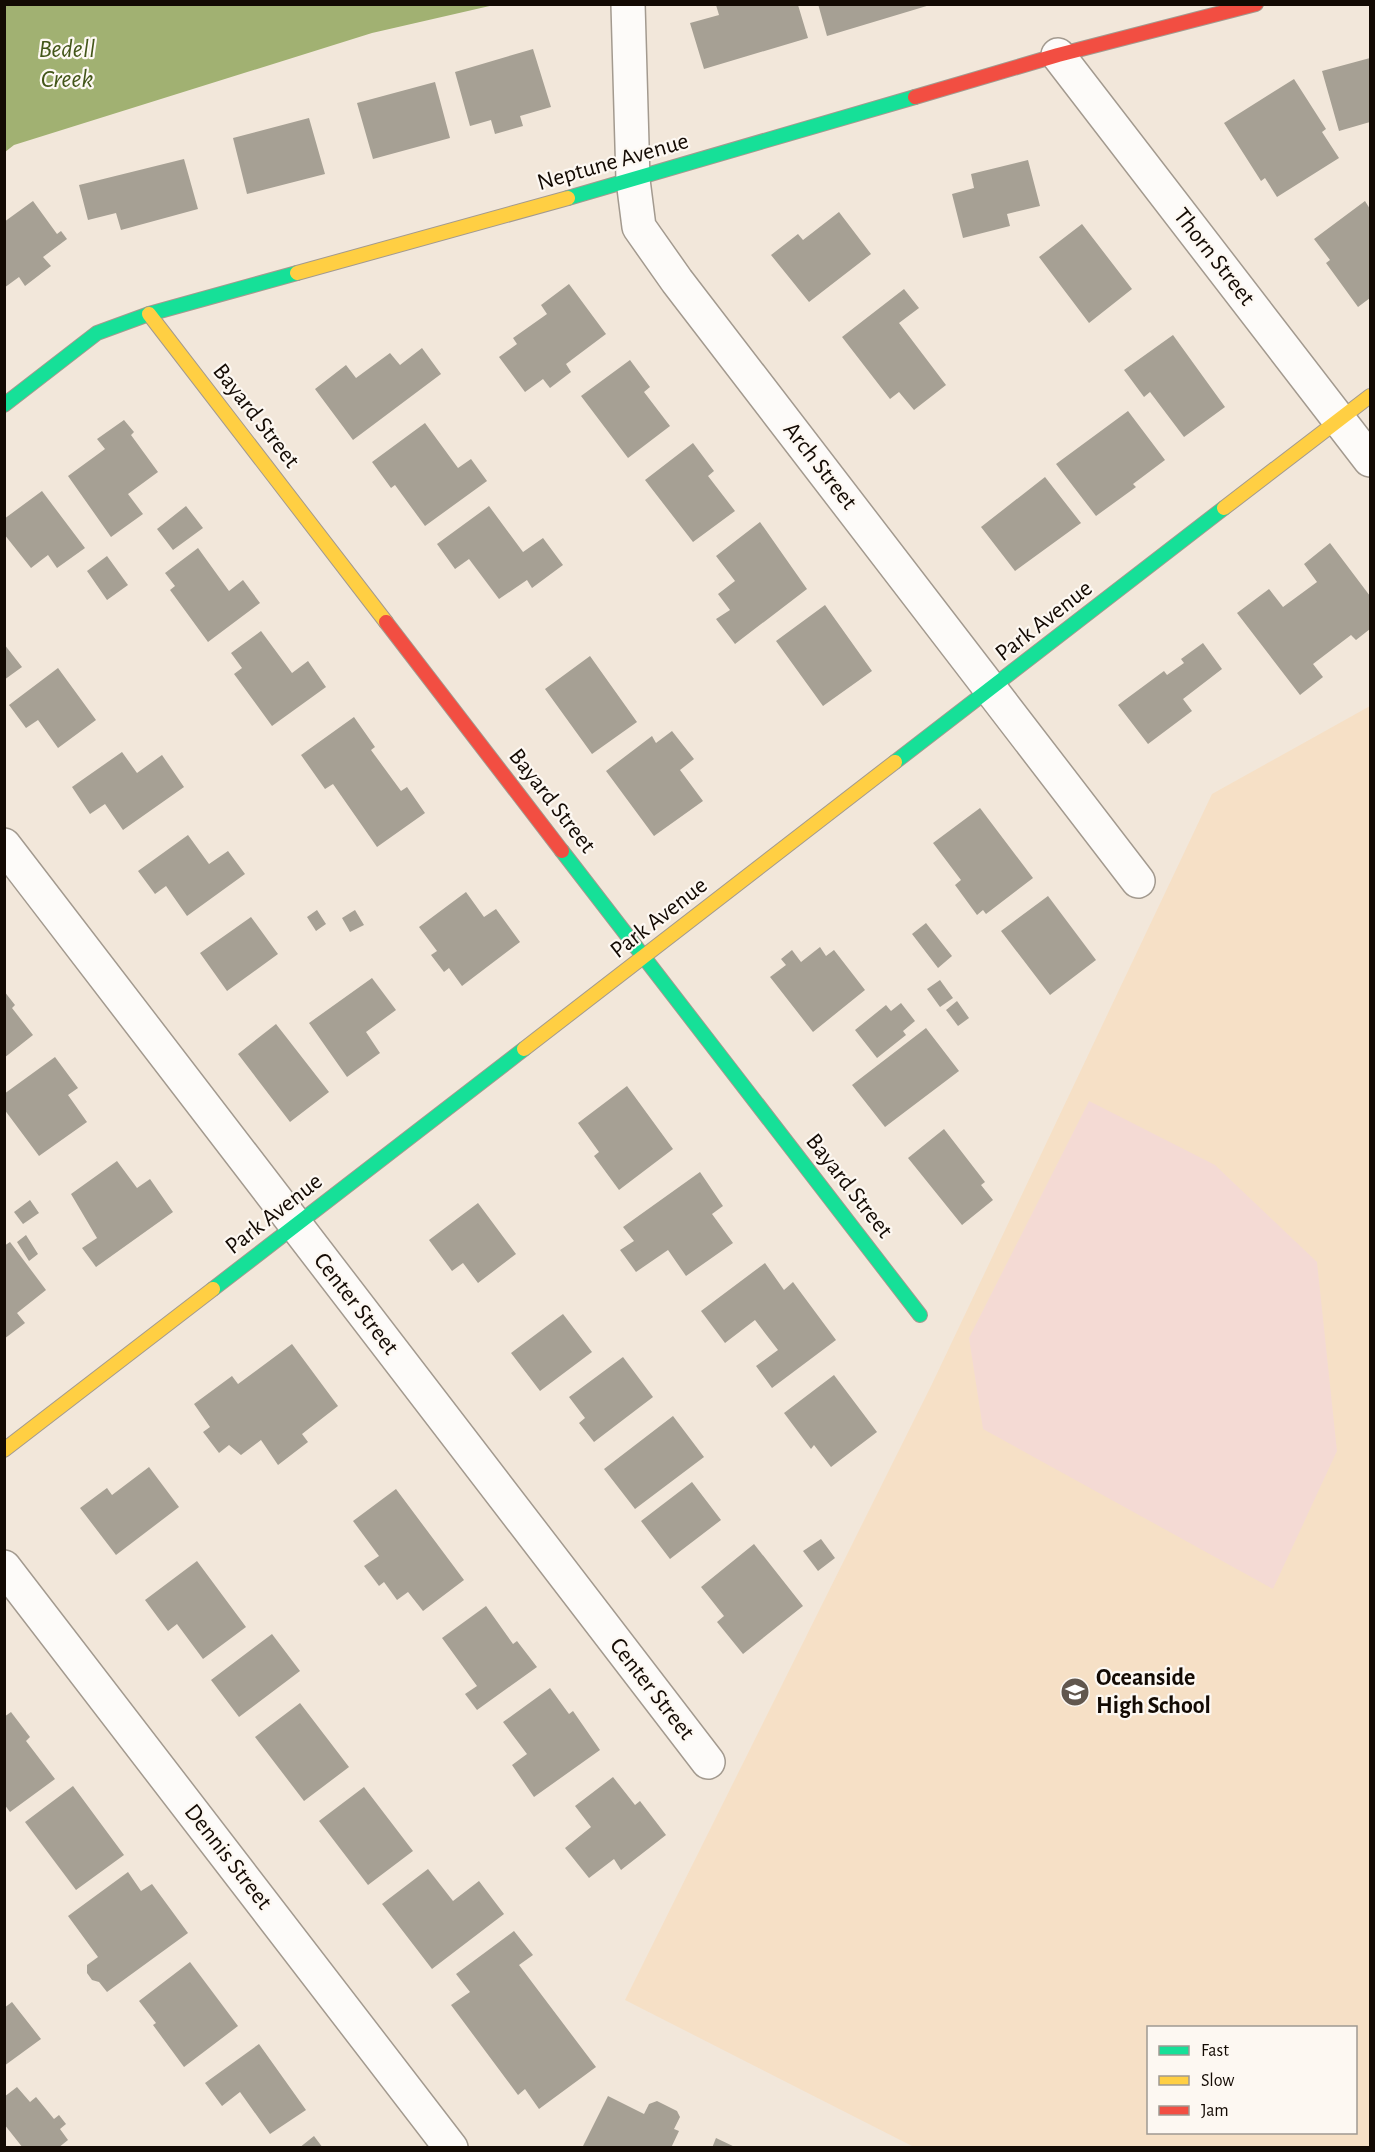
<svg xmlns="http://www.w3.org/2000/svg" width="1375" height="2152" viewBox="0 0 1375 2152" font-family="'Alegreya Sans',sans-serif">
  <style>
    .built { fill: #f6e0c6; fill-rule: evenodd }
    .green { fill: #f4dad4 }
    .water { fill: #a1b172 }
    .building { fill: #a6a094 }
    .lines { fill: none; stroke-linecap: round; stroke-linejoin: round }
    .street-casing { stroke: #a39a8f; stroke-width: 36 }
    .fast-casing { stroke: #a39a8f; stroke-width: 16 }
    .slow-casing { stroke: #a39a8f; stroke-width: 16 }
    .jam-casing { stroke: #a39a8f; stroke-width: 16 }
    .street { stroke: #fdfbf9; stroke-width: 33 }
    .fast { stroke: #16e098; stroke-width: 14 }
    .slow { stroke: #ffcf43; stroke-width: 14 }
    .jam { stroke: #f24e42; stroke-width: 14 }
    .labels { text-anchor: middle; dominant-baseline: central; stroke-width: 4.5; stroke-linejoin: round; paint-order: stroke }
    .street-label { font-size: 24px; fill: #130a03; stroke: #fdf8f2 }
    .poi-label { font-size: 24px; font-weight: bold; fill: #130a03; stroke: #fdf8f2; text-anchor: start }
    .water-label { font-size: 26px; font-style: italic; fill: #435619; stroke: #fdf8f2 }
  </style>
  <rect width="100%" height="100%" fill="#f2e7da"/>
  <path class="built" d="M 1370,706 L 1370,2147 L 914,2147 L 625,2000 L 932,1384 L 1212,794 ZM 1148,2028 L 1356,2028 L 1356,2132 L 1148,2132 Z"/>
  <path class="green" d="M 1089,1101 L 1215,1165 L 1317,1262 L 1337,1451 L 1273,1589 L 983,1429 L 969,1338 Z"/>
  <path class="water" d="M 5,4 L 494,4 L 494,5 L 372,33 L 14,145 L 5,152 Z"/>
  <path class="building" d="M 818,4 L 930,4 L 930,5 L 827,36 Z
    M 716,5 L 798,5 L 808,38 L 704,69 L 690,23 L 719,15 Z
    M 533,49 L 551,107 L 520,116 L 523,126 L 495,134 L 491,120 L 470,126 L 455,72 Z
    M 1370,58 L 1370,122 L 1339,131 L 1322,71 Z
    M 1294,79 L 1326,129 L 1322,132 L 1339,158 L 1277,197 L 1265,178 L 1261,181 L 1224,123 Z
    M 435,82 L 450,138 L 373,159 L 357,103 Z
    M 309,118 L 325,174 L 247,194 L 233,138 Z
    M 184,159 L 198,209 L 121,230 L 116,213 L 88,220 L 79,185 Z
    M 1028,160 L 1040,206 L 1007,214 L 1010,226 L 963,238 L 952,194 L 974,188 L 971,174 Z
    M 33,201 L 57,234 L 61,231 L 67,239 L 43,257 L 51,266 L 25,286 L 19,277 L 4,288 L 4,222 Z
    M 1365,201 L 1370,209 L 1370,298 L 1358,307 L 1326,263 L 1330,260 L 1314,239 Z
    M 839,212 L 871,254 L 809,302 L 771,255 L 798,234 L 803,240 Z
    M 1082,224 L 1132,289 L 1089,323 L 1039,257 Z
    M 569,284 L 606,334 L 566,364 L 571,372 L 550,388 L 543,379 L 525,392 L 499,357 L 517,344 L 513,338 L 547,314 L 541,305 Z
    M 904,289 L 919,308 L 899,323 L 946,385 L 914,410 L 899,392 L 890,399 L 842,337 Z
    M 1173,335 L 1225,407 L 1184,437 L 1150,392 L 1144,397 L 1124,370 Z
    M 422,348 L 441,374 L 353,440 L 315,389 L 346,365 L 356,378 L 390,353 L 400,365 Z
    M 630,360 L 650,387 L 644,392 L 670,426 L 628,458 L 581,396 Z
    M 1128,411 L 1165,460 L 1133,484 L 1136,487 L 1096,516 L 1056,464 Z
    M 124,420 L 134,432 L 131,435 L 158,472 L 128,494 L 143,514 L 111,537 L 68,476 L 105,449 L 97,439 Z
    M 425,423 L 458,468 L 471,459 L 487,481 L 425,526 L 395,485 L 391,488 L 372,462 Z
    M 693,443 L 714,471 L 708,476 L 735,511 L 693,542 L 645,480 Z
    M 1045,477 L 1081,523 L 1015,571 L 981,527 Z
    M 42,491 L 85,548 L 57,568 L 48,555 L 31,568 L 4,534 L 4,519 Z
    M 186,506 L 203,528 L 173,550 L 157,529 Z
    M 489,506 L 523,552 L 543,538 L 563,565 L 532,588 L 527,580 L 499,599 L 469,559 L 455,569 L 437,544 Z
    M 760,522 L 807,589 L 735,644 L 716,619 L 730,610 L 718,594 L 735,581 L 716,556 Z
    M 1330,543 L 1370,596 L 1370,629 L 1356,640 L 1351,635 L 1313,664 L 1323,677 L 1300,695 L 1237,613 L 1269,589 L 1283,607 L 1317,582 L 1304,564 Z
    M 198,548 L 229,591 L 243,580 L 260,603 L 208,642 L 170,590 L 175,586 L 165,573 Z
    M 107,556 L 128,585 L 107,600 L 87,571 Z
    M 825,605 L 872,671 L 823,706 L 776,641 Z
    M 261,631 L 292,673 L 308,661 L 326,687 L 272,726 L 234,674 L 242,668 L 231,653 Z
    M 1203,643 L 1222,669 L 1183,699 L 1192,711 L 1148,744 L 1118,705 L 1164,671 L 1167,675 L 1184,663 L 1181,659 Z
    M 4,644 L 22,667 L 4,680 Z
    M 590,656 L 637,722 L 592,754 L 545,689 Z
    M 58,668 L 96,720 L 58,748 L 38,720 L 26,728 L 9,705 Z
    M 354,717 L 375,747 L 371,750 L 401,791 L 407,787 L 425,813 L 377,847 L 333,784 L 325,789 L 301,755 Z
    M 672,731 L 694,759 L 680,770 L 703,801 L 654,836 L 606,771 L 652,736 L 656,743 Z
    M 122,752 L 137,773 L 162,755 L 184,787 L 123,830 L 105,804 L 90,814 L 72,787 Z
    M 980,808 L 1033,878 L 986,914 L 983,910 L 977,915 L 955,885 L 961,880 L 933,843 Z
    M 188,835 L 209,864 L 228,851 L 245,874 L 187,916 L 166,886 L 155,894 L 138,871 Z
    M 466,892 L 484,917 L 496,909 L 520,942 L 462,986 L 449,968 L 444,972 L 431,955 L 437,951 L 419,927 Z
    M 1048,896 L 1096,960 L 1050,995 L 1001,931 Z
    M 317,910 L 326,924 L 316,931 L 307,917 Z
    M 355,910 L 364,925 L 350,932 L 342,918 Z
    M 251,917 L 278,954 L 227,991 L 200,953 Z
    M 926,923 L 952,956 L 938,968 L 912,934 Z
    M 820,947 L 826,956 L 834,950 L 865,990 L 813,1032 L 770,977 L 786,965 L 781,959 L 792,950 L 801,962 Z
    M 372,978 L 396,1010 L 366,1032 L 380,1053 L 347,1077 L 309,1023 Z
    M 940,980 L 953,998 L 940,1007 L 927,989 Z
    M 4,991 L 15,1005 L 12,1008 L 33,1035 L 4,1058 Z
    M 957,1001 L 969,1018 L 958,1026 L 946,1010 Z
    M 901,1003 L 915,1021 L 903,1031 L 906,1035 L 877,1058 L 855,1030 L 886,1005 L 891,1011 Z
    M 276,1024 L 329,1092 L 290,1122 L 238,1054 Z
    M 926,1028 L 959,1071 L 885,1127 L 852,1085 Z
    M 55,1057 L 78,1088 L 68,1095 L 87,1122 L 39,1156 L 4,1109 L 4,1094 Z
    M 627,1086 L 673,1149 L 619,1190 L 594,1156 L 599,1152 L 578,1123 Z
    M 944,1129 L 985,1182 L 981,1185 L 993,1200 L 962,1225 L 908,1158 Z
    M 117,1161 L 137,1188 L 150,1179 L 173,1212 L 96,1267 L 82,1248 L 97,1238 L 71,1194 Z
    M 700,1172 L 723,1206 L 712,1214 L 733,1243 L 686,1276 L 668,1250 L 636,1272 L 620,1250 L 634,1241 L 623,1227 Z
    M 30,1200 L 39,1213 L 23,1224 L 14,1212 Z
    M 478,1203 L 516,1254 L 478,1283 L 463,1263 L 452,1271 L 429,1240 Z
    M 26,1235 L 38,1254 L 29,1261 L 17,1242 Z
    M 10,1242 L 46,1290 L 17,1313 L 25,1323 L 4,1339 L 4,1246 Z
    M 765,1263 L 784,1290 L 793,1282 L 836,1340 L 772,1388 L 756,1366 L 778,1350 L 755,1320 L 725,1343 L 701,1311 Z
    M 563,1314 L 592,1352 L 540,1391 L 511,1353 Z
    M 292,1344 L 338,1406 L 302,1434 L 308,1442 L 278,1465 L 261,1440 L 241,1455 L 229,1445 L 219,1453 L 203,1432 L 210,1427 L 194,1404 L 232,1376 L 238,1384 Z
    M 623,1357 L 653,1397 L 594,1442 L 579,1423 L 585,1418 L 569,1397 Z
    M 834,1375 L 877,1432 L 831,1467 L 814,1445 L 811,1449 L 784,1413 Z
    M 673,1416 L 704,1457 L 635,1509 L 604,1469 Z
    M 149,1467 L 179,1507 L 116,1555 L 80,1508 L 107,1488 L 112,1495 Z
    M 692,1482 L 721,1520 L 670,1559 L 641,1521 Z
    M 396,1489 L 464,1580 L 423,1611 L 408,1592 L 397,1600 L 384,1582 L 379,1586 L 364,1566 L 379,1556 L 353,1521 Z
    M 821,1539 L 835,1558 L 818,1571 L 803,1551 Z
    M 754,1544 L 803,1606 L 743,1654 L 717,1622 L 724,1616 L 701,1587 Z
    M 197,1561 L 246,1627 L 203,1659 L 177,1624 L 168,1631 L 145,1600 Z
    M 486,1606 L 513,1644 L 517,1641 L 537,1667 L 477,1710 L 465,1694 L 477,1686 L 442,1638 Z
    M 272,1634 L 300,1671 L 239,1717 L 211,1680 Z
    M 550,1688 L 569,1714 L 573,1711 L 600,1750 L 534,1797 L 512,1765 L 527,1754 L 503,1722 Z
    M 300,1703 L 349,1767 L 304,1801 L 255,1737 Z
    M 11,1712 L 30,1737 L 26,1741 L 55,1779 L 10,1812 L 4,1804 L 4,1717 Z
    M 613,1777 L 635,1805 L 640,1801 L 666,1835 L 621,1870 L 614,1859 L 589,1878 L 565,1848 L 591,1827 L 575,1806 Z
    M 73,1786 L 124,1855 L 76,1890 L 25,1822 Z
    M 364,1787 L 413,1851 L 368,1885 L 319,1821 Z
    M 428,1869 L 453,1901 L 479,1881 L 504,1914 L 432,1969 L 382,1904 Z
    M 128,1872 L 141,1891 L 152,1884 L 188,1933 L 107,1992 L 99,1982 L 92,1980 L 87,1973 L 87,1965 L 98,1957 L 68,1916 Z
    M 514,1931 L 533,1955 L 519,1965 L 596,2067 L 539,2109 L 525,2089 L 518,2095 L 451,2005 L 470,1992 L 456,1974 Z
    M 190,1962 L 238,2026 L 184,2067 L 153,2025 L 156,2023 L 139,2001 Z
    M 12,2002 L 41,2039 L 4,2066 L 4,2008 Z
    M 259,2044 L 306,2110 L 270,2134 L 240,2092 L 222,2106 L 205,2083 Z
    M 17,2087 L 30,2102 L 36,2097 L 54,2119 L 59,2115 L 66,2124 L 60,2129 L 68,2140 L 58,2148 L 23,2148 L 4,2124 L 4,2097 Z
    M 608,2096 L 644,2114 L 649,2104 L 657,2101 L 677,2111 L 680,2117 L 674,2129 L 679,2131 L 671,2148 L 582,2148 Z
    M 314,2136 L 323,2148 L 299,2148 Z
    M 716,2138 L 737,2148 L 712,2148 Z"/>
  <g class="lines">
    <g class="street-casing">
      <path id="street" d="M 628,4 L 633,180 L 639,227 L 677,281 L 1138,881
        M 1058,55 L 1370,460
        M 4,845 L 708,1762
        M 4,1567 L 451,2148"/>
    </g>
    <g class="fast-casing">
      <path id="fast" d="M 568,198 L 915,97
        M 4,405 L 97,333 L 149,314 L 297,273
        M 895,762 L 1224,508
        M 562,851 L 920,1315
        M 213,1289 L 524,1049"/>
    </g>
    <g class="slow-casing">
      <path id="slow" d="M 297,273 L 568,198
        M 149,314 L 386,622
        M 1224,508 L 1370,396
        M 524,1049 L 895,762
        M 4,1450 L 213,1289"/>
    </g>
    <g class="jam-casing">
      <path id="jam" d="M 915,97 L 1058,55 L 1256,4
        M 386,622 L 562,851"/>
    </g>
    <use href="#street" class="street"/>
    <use href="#fast" class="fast"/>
    <use href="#slow" class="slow"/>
    <use href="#jam" class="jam"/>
  </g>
  <defs>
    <g id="school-disc" transform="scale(1.5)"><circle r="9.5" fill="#61574e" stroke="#fdf8f2"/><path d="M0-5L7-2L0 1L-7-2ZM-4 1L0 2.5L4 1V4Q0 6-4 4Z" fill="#fff"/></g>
  </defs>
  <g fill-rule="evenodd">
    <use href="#school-disc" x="1075" y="1692"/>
  </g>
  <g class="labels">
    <g class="street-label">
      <text transform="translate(613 162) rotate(-16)">Neptune Avenue</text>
      <text transform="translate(1214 257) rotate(52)">Thorn Street</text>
      <text transform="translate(256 416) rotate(52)">Bayard Street</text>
      <text transform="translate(820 466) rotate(52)">Arch Street</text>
      <text transform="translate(1044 621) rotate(-38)">Park Avenue</text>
      <text transform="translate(552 801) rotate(52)">Bayard Street</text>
      <text transform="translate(659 918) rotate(-38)">Park Avenue</text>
      <text transform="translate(849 1186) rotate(52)">Bayard Street</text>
      <text transform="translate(274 1214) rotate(-38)">Park Avenue</text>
      <text transform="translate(356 1304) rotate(52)">Center Street</text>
      <text transform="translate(652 1689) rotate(52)">Center Street</text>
      <text transform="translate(228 1857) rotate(52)">Dennis Street</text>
    </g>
    <g class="poi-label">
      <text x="1096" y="1678">Oceanside<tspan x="1096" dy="28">High School</tspan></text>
    </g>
    <g class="water-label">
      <text x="67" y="49">Bedell<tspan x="67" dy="30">Creek</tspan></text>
    </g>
  </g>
  <rect width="1375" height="2152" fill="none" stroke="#130a03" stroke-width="12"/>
  <rect x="1147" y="2026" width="210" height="108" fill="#fdf8f2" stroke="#9f9992" stroke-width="1.5"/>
  <rect x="1159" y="2046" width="30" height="9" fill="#16e098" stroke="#9f9992" stroke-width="1.5"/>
  <text x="1201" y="2056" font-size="18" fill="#130a03">Fast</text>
  <rect x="1159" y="2076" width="30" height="9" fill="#ffcf43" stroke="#9f9992" stroke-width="1.5"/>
  <text x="1201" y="2086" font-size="18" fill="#130a03">Slow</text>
  <rect x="1159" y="2106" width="30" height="9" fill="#f24e42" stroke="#9f9992" stroke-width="1.5"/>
  <text x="1201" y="2116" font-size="18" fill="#130a03">Jam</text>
</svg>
